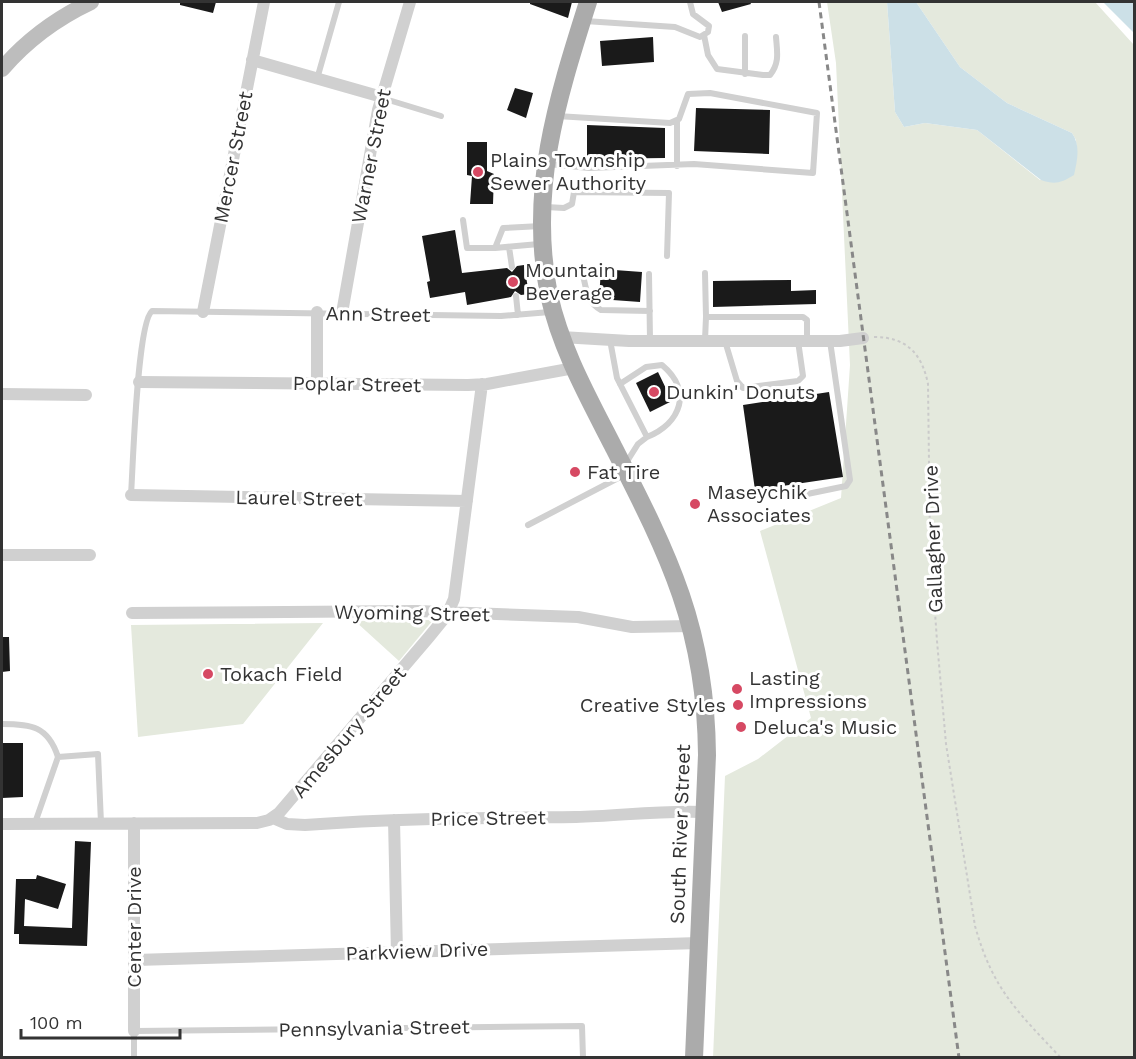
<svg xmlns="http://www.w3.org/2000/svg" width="1136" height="1059" viewBox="0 0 1136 1059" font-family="'Work Sans',sans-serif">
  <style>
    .green { fill: #e4e9dd }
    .water { fill: #cce0e7 }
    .building { fill: #1a1a1a }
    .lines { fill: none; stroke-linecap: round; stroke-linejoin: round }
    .path { stroke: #cacaca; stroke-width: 2; stroke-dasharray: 3 3; stroke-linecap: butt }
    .service { stroke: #d0d0d0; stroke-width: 6 }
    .minor { stroke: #d0d0d0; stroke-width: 12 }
    .secondary { stroke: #bdbdbd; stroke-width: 16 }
    .primary { stroke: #ababab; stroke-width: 18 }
    .rail { stroke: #888; stroke-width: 3; stroke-dasharray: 6 4.5; stroke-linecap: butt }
    .poi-dot { fill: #d64963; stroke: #fff; stroke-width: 2 }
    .labels { text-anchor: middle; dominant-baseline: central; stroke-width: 6; stroke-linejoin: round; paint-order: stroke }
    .street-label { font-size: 20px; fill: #333; stroke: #fff }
    .poi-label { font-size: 20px; fill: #333; stroke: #fff; text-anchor: start }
  </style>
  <rect width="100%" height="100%" fill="#fff"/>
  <path class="green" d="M 827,2 L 887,2 L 895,112 L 904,127 L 925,123 L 977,130 L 1040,180 L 1077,159 L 1076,140 L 1072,133 L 1007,103 L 960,67 L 916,2 L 1095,2 L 1134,45 L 1134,1057 L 713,1058 L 725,776 L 758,759 L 811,718 L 760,531 L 841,498 L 850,365 L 836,63 Z
    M 433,620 L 399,661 L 355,621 Z
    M 323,623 L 243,724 L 138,737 L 131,625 Z"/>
  <path class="water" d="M 887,2 L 916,2 L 960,67 L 1007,103 L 1072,133 C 1081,146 1077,161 1074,175 C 1061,183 1055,185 1041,180 L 977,130 L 925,123 L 904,127 L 895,112 Z
    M 1103,2 L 1134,2 L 1134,33 Z"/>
  <path class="building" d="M 180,2 L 216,2 L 213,13 L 180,5 Z
    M 530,2 L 572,2 L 568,18 L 530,4 Z
    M 718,2 L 750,2 L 751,4 L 722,12 Z
    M 653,37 L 654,62 L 602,66 L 600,41 Z
    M 515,88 L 533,93 L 526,118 L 507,110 Z
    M 696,108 L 770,110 L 769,154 L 694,151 Z
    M 587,125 L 665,128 L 665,158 L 587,159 Z
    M 467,142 L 487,142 L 487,171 L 494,174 L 493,204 L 470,204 L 472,176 L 467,175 Z
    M 455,230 L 462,273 L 507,268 L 512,272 L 517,266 L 524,265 L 529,294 L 521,295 L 515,291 L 511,297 L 467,305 L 465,292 L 430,298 L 427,282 L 430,281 L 422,236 Z
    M 601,269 L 642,272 L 640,302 L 599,299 Z
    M 791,280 L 791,291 L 816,290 L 816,304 L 713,307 L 713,281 Z
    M 658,372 L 672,401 L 650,412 L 636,383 Z
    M 829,392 L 843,477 L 755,490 L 743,405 Z
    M 2,637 L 9,637 L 10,671 L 2,672 Z
    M 2,743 L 23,743 L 23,797 L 2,798 Z
    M 75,841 L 91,842 L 87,946 L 19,944 L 19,934 L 14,934 L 16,879 L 36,879 L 37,875 L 66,884 L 58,909 L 25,899 L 24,926 L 72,928 Z"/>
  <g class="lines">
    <path class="path" d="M 874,337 C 907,337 922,354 928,384 L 930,541 L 937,641 L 946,744 L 975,926 C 993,990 1017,1011 1061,1058"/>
    <path class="service" d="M 585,21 L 675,27 L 700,37 L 708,32 L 709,26 L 693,14 L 690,2
      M 704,35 L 708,55 L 717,69 L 763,75 L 770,75 C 780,63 777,51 776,37
      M 745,74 L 745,36
      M 317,79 L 339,2
      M 382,98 L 441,116
      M 548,164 L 589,168 L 694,164 L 813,173 L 817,113 L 710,93 L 688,94 L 679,119 L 670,123 L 557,116
      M 677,166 L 677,122
      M 546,207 L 564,208 L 572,204 L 574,192 L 669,193 L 667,256
      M 463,220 L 467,248 L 495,248
      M 539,244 L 495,248 L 503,228 L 541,226
      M 509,247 L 512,267
      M 705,273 L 706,317
      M 649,274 L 650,340
      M 583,275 C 586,288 587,303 601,310 L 650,311
      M 516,296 L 518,315
      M 610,340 L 617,378 L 647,437 L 638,444 L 626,463
      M 705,340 L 706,317 L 803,317 L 807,320 L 807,341
      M 725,341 L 737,381 L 743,388 L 798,381 L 803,376 L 798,341
      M 620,384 L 646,367 L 662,365 C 693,391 681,423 647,437
      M 131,495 C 133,467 137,323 152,311 L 501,316 L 550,312
      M 788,498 L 846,486 L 850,480 L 830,341
      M 528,525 L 624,475
      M 2,724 C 31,724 48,726 58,757 L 35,823
      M 58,757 L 98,754 L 101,823
      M 134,1058 L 134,1031 L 582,1026 L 583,1058"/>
    <path class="minor" d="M 252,60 L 382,97
      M 203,312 L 264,2
      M 342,313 L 378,110 L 410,2
      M 561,337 L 629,341 L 840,341 L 863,338
      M 139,382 L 468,385 L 487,384 L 574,368
      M 317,384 L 317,312
      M 2,394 L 86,395
      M 131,495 L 467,501
      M 2,555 L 90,555
      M 132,613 L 417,611 L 578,617 L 632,627 L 692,626
      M 273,818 L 287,824 L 305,825 C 396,818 486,818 576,817 C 619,816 661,810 705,812
      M 394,820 L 397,953
      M 134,823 L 134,1031
      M 2,824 L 257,823 L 269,820 L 279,813 L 429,637 L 447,615 L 454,599 L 482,384
      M 136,960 L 699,943"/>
    <path class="secondary" d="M 2,69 C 27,40 57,18 91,2"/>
    <path class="primary" d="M 588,2 C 557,100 528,191 549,295 C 561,349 588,397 613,446 C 669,556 706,628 707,755 L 694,1058"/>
    <path class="rail" d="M 819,2 L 959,1058"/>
  </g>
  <g class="poi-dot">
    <circle cx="478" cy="172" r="6"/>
    <circle cx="513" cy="282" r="6"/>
    <circle cx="654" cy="392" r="6"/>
    <circle cx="575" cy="472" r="6"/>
    <circle cx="695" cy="504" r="6"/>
    <circle cx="208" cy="674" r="6"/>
    <circle cx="737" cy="689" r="6"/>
    <circle cx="738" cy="705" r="6"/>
    <circle cx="741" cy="727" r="6"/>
  </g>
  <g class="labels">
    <g class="street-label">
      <text transform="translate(371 156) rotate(-79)">Warner Street</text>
      <text transform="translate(233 157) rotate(-79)">Mercer Street</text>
      <text transform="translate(378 314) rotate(1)">Ann Street</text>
      <text transform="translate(357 384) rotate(1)">Poplar Street</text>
      <text transform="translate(299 498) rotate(1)">Laurel Street</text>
      <text transform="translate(933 539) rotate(-92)">Gallagher Drive</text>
      <text transform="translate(412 613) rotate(1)">Wyoming Street</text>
      <text transform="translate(349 732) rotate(-50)">Amesbury Street</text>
      <text transform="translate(488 818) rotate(-1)">Price Street</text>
      <text transform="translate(680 834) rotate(-88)">South River Street</text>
      <text transform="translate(134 927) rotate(-90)">Center Drive</text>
      <text transform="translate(417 951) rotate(-2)">Parkview Drive</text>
      <text transform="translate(374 1028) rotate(-1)">Pennsylvania Street</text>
    </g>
    <g class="poi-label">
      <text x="490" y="160">Plains Township<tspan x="490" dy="23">Sewer Authority</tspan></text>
      <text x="525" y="270">Mountain<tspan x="525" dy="23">Beverage</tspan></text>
      <text x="666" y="392">Dunkin' Donuts</text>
      <text x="587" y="472">Fat Tire</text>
      <text x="707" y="492">Maseychik<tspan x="707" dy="23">Associates</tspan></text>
      <text x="220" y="674">Tokach Field</text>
      <text x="749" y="678">Lasting<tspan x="749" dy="23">Impressions</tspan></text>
      <text x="726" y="705" text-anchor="end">Creative Styles</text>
      <text x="753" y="727">Deluca's Music</text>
    </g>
  </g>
  <rect width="1136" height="1059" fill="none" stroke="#333333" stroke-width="6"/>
  <path d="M21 1029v9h159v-9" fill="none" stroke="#333333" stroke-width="3"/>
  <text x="30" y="1029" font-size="18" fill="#333333" stroke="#ffffff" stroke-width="4.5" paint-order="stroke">100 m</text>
</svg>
